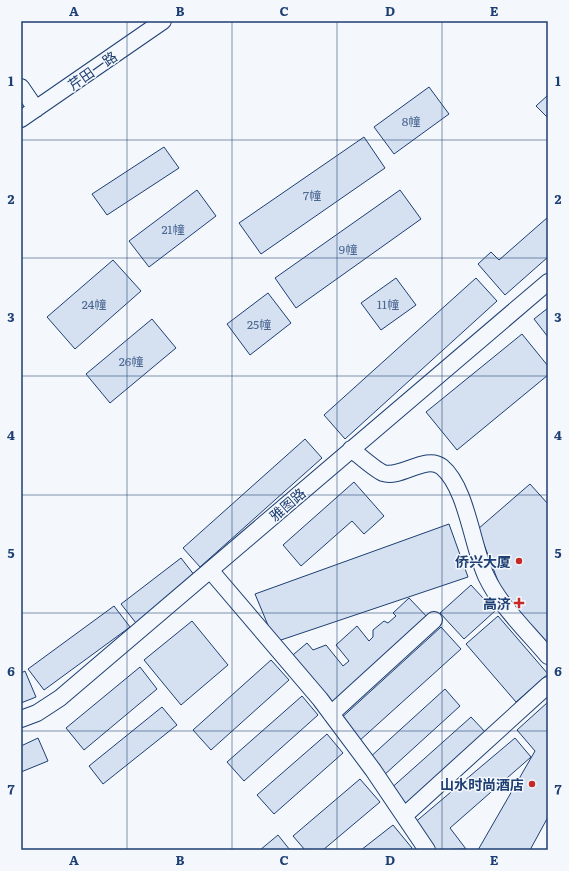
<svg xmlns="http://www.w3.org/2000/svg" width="569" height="871" viewBox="0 0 569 871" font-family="Literata,'Noto Sans SC',serif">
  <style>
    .building { fill: #d5e0f0; stroke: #1d3f73 }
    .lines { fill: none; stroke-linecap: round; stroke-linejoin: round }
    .minor-casing { stroke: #1d3f73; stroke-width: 18 }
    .minor { stroke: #f4f7fb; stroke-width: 16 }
    .grid { fill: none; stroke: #1d3f73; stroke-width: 1; stroke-opacity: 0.55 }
    .poi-dot { fill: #c62828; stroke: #f4f7fb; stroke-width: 1.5 }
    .labels { text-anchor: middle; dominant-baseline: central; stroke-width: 3; stroke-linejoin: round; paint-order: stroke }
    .number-label { font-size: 12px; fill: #4b6792 }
    .street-label { font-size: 14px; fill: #1d3f73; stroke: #f4f7fb }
    .poi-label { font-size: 14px; font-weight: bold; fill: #1d3f73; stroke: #f4f7fb; text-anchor: end }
    .neatline { fill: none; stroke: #1d3f73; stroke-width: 1.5 }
    .grid-label { font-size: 13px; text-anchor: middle; font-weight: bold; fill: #1d3f73 }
  </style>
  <rect width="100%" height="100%" fill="#f4f7fb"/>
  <path class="building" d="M 429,87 L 449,114 L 394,154 L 374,127 Z
    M 548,95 L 548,118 L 536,106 Z
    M 364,137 L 385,168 L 261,254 L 239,223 Z
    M 164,147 L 179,168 L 107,215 L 92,194 Z
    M 197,190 L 216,216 L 149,267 L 129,241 Z
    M 400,190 L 421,219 L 296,308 L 275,278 Z
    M 548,217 L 548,257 L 505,295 L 478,264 L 491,252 L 499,260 Z
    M 113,260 L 141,291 L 75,349 L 47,317 Z
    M 396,278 L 416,305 L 381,330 L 361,303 Z
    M 476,278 L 497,301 L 345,439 L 324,415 Z
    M 268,293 L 291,323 L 250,355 L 227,324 Z
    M 548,308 L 548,337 L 534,319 Z
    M 152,319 L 176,348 L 110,403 L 86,374 Z
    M 522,334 L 548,366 L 548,375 L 457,450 L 426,412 Z
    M 305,439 L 322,458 L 200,567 L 183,548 Z
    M 354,482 L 384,516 L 364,534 L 352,521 L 301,566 L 283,545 Z
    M 530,484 L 548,504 L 548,649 L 503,594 L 478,529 Z
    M 449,524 L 468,577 L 275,642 L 255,594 Z
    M 181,558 L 195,576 L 136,623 L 121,604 Z
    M 471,585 L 495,611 L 464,639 L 440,613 Z
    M 409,598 L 429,619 L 331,708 L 287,660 L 307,643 L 313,650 L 326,645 L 343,666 L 349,661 L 336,645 L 357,626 L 369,641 L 373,637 L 373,630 L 384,621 L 388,623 L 396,616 L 393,613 Z
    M 114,606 L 130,627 L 44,690 L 28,669 Z
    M 498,616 L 548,674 L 516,702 L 466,644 Z
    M 192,621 L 228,665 L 181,705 L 144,660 Z
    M 441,627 L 461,649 L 358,742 L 338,721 Z
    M 271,660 L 289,680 L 211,750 L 193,730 Z
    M 140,667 L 157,689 L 84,750 L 66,728 Z
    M 25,671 L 36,697 L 21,703 L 21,673 Z
    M 445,689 L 460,706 L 383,776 L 368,759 Z
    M 302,696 L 318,715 L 244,781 L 227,762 Z
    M 548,702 L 548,817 L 530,850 L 478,850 L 535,751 L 517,730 Z
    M 162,707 L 177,725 L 103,784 L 89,766 Z
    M 471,717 L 488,735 L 404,810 L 388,791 Z
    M 327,734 L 343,753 L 274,814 L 257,795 Z
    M 38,738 L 48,761 L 21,772 L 21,746 Z
    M 515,738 L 531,757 L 450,828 L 466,849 L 431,850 L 413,824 Z
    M 360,779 L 380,802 L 323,850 L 305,850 L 293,836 Z
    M 393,825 L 412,848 L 410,850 L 361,850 Z
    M 278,835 L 290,850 L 260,850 Z"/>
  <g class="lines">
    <g class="minor-casing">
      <path id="minor" d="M 21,87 L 36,109
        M 21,119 L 163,21
        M 351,449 C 359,455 374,469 383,473 C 401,479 426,454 442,467 C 467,488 472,546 486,576 C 500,606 527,631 548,656
        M 210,570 L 320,699 L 373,770 L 427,850
        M 331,714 L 434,620
        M 21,719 L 37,713 L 60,698 L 548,282
        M 404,816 L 548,685"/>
    </g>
    <use href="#minor" class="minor"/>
  </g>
  <path class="grid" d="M 127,21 L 127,850M 232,21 L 232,850M 337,21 L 337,850M 442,21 L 442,850M 21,140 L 548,140M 21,258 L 548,258M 21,376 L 548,376M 21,495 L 548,495M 21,613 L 548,613M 21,731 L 548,731"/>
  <g class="poi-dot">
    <circle cx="519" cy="561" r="4"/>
    <path d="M517 597h4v4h4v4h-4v4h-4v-4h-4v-4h4z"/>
    <circle cx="532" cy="784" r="4"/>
  </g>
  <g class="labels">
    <g class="number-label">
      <text x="411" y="121">8幢</text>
      <text x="312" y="195">7幢</text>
      <text x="173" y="229">21幢</text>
      <text x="348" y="249">9幢</text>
      <text x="94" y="304">24幢</text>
      <text x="388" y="304">11幢</text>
      <text x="259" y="324">25幢</text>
      <text x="131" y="361">26幢</text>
    </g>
    <g class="street-label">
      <text transform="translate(92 70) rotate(-35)">芹田一路</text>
      <text transform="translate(287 504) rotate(-41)">雅图路</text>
    </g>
    <g class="poi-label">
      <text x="511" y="561">侨兴大厦</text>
      <text x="511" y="603">高济</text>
      <text x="524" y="784">山水时尚酒店</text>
    </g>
  </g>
  <rect width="569" height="871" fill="none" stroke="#f4f7fb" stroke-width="44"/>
  <rect x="22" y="22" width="525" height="827" class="neatline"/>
  <g class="grid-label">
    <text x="74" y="16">A</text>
    <text x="180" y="16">B</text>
    <text x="284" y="16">C</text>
    <text x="390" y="16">D</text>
    <text x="494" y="16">E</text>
    <text x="11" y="86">1</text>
    <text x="558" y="86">1</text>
    <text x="11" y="204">2</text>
    <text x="558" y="204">2</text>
    <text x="11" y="322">3</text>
    <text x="558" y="322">3</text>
    <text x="11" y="440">4</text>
    <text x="558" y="440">4</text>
    <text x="11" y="558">5</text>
    <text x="558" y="558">5</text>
    <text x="11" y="676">6</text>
    <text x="558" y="676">6</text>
    <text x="11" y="794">7</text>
    <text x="558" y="794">7</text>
    <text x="74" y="865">A</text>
    <text x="180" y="865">B</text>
    <text x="284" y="865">C</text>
    <text x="390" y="865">D</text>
    <text x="494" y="865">E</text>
  </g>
</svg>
